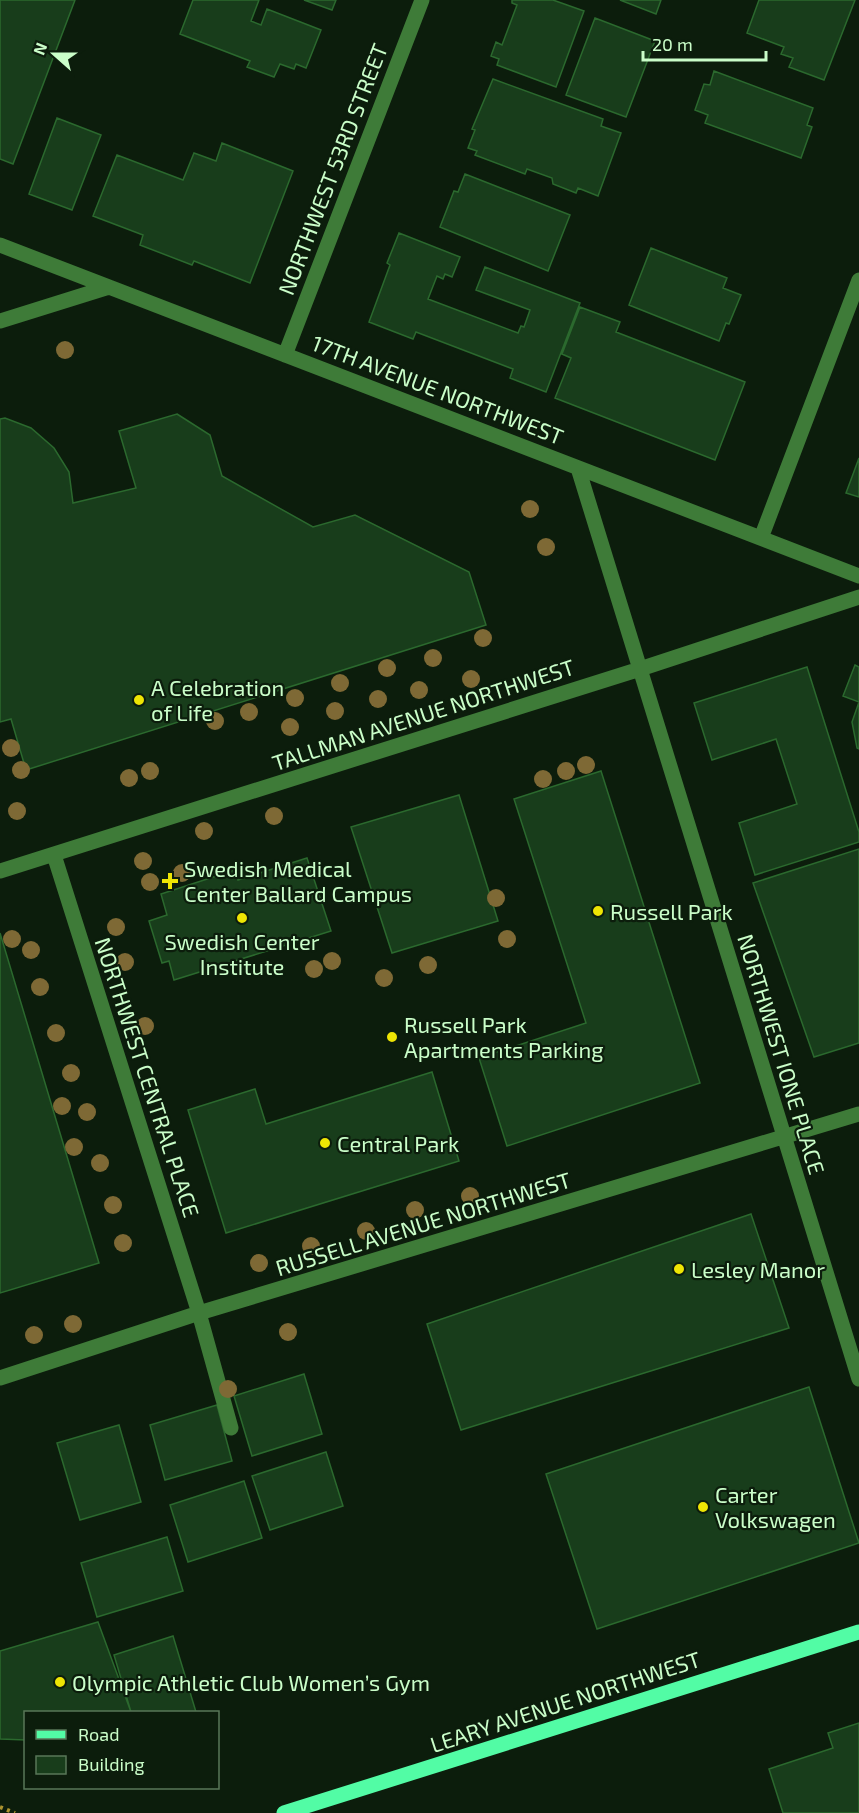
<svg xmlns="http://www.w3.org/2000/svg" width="859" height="1813" viewBox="0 0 859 1813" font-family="'Exo 2',sans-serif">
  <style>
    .building { fill: #183d1b; stroke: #2b692e; stroke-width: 1.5 }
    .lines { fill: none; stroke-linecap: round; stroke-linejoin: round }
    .path { stroke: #ac932f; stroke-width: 4; stroke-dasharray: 3 4.5; stroke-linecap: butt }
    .minor { stroke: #3e7b38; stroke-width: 15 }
    .major { stroke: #52fca5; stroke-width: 15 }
    .tree { fill: #7e6935 }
    .poi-dot { fill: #eee504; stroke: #0c1d0c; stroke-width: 2 }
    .labels { text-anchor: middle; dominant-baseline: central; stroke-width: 4.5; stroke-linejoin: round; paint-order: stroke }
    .street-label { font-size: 22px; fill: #cafec9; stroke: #0c1d0c }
    .poi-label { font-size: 22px; fill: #cafec9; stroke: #0c1d0c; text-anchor: start }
  </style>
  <rect width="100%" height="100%" fill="#0c1d0c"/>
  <path class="building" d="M 0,0 L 75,0 L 13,164 L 0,159 Z
    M 193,0 L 259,0 L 251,21 L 261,25 L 267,9 L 321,30 L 306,68 L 296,64 L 294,69 L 280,64 L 274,77 L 247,67 L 250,61 L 180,34 Z
    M 304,0 L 336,0 L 332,10 Z
    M 512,0 L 553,0 L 584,11 L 556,87 L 497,65 L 499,59 L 491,56 L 496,42 L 502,45 L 517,5 L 512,3 Z
    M 620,0 L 661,0 L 656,14 Z
    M 759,0 L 855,0 L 824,80 L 789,67 L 793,58 L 781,54 L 784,47 L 747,33 Z
    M 595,18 L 655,41 L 626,117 L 566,95 Z
    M 714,71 L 813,108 L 807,125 L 812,127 L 801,158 L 705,123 L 708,115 L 695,110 L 704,84 L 710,85 Z
    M 493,79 L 603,119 L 601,126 L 621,133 L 598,196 L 578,188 L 576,193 L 553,184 L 552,178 L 527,169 L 525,174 L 475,155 L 477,151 L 468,148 L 475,130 L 472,129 Z
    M 57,118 L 101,135 L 72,210 L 29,194 Z
    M 222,143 L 293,171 L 250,283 L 194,261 L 192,265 L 140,245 L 143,235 L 93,216 L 117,155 L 183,180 L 194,153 L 216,161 Z
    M 465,174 L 570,215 L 548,271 L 440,227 L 454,191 L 458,192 Z
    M 399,233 L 460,257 L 452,277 L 445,274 L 443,279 L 437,276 L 428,299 L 518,333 L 521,326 L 524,327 L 530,310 L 476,290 L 485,267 L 580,303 L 546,392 L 510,378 L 513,369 L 416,332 L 413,339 L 369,322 L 390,265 L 387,263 Z
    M 651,248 L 727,278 L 723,288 L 741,295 L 729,324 L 726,323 L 719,341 L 629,305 Z
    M 580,307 L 620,322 L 616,332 L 745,382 L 715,460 L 555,398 L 571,358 L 562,354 Z
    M 177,414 L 210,435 L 222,476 L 313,527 L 355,515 L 469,572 L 486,625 L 26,770 L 11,719 L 0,722 L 0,419 L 5,418 L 31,428 L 54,448 L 69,472 L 73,503 L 136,488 L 119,431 Z
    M 859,458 L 859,497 L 846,493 Z
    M 855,665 L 859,667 L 859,702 L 843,696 Z
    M 807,667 L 859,832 L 859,842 L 755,875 L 739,823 L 797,804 L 776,739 L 712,760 L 694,703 Z
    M 859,702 L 859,749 L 857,748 L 852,722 Z
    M 601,771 L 700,1083 L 507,1146 L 479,1058 L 586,1023 L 514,799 Z
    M 459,795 L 498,921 L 392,953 L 351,827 Z
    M 859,849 L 859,1043 L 814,1057 L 753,883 Z
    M 307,858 L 331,931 L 174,980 L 169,961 L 162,963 L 149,921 L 167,915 L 161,894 L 235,870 L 238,880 Z
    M 0,933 L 99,1263 L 0,1293 Z
    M 432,1072 L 459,1161 L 226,1233 L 188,1110 L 255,1089 L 266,1124 Z
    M 751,1214 L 789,1328 L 461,1430 L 427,1324 Z
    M 304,1374 L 322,1434 L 252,1456 L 234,1396 Z
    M 809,1387 L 859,1543 L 597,1629 L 546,1474 Z
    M 217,1405 L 232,1461 L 165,1480 L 150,1425 Z
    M 119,1425 L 141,1502 L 80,1520 L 57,1443 Z
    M 326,1452 L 343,1506 L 270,1530 L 252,1476 Z
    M 244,1481 L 262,1538 L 188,1562 L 170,1505 Z
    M 167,1537 L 183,1591 L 97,1617 L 81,1563 Z
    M 98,1622 L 131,1712 L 26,1712 L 26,1740 L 0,1739 L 0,1651 Z
    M 173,1636 L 196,1712 L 131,1712 L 114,1655 Z
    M 859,1723 L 859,1813 L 783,1813 L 769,1769 L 833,1748 L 828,1733 Z"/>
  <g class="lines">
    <path class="path" d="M 0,1807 L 15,1813"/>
    <path class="minor" d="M 0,245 L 859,576
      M 0,321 L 109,287
      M 285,355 L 422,0
      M 578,468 L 859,1379
      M 761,538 L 859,280
      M 54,855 L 199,1313 L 231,1428
      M 0,871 L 640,669 L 859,597
      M 0,1378 L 199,1313 L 859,1114"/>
    <path class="major" d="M 284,1813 L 859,1632"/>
  </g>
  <g class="tree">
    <circle cx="65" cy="350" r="9"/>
    <circle cx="530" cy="509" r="9"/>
    <circle cx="546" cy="547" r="9"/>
    <circle cx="483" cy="638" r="9"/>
    <circle cx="433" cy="658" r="9"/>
    <circle cx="387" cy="668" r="9"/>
    <circle cx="471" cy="679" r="9"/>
    <circle cx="340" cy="683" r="9"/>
    <circle cx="419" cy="690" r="9"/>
    <circle cx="295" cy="698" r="9"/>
    <circle cx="378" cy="699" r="9"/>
    <circle cx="335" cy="711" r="9"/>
    <circle cx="249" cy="712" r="9"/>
    <circle cx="215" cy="721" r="9"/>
    <circle cx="290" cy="727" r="9"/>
    <circle cx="11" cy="748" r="9"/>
    <circle cx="586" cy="765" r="9"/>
    <circle cx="21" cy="770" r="9"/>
    <circle cx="150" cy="771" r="9"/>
    <circle cx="566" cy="771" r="9"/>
    <circle cx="129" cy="778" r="9"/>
    <circle cx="543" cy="779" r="9"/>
    <circle cx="17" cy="811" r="9"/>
    <circle cx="274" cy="816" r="9"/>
    <circle cx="204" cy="831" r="9"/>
    <circle cx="143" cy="861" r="9"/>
    <circle cx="182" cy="873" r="9"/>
    <circle cx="150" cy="882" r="9"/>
    <circle cx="496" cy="898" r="9"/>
    <circle cx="116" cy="927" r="9"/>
    <circle cx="12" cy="939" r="9"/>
    <circle cx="507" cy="939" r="9"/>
    <circle cx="31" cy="950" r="9"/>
    <circle cx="332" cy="961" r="9"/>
    <circle cx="125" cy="962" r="9"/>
    <circle cx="428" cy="965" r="9"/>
    <circle cx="314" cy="969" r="9"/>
    <circle cx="384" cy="978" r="9"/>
    <circle cx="40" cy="987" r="9"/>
    <circle cx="145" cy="1026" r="9"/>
    <circle cx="56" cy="1033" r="9"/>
    <circle cx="71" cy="1073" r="9"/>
    <circle cx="62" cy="1106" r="9"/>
    <circle cx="87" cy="1112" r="9"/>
    <circle cx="74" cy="1147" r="9"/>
    <circle cx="100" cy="1163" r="9"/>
    <circle cx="470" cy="1196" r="9"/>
    <circle cx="113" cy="1205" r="9"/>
    <circle cx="415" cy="1210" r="9"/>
    <circle cx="366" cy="1231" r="9"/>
    <circle cx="123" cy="1243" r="9"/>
    <circle cx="311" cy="1246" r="9"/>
    <circle cx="259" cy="1263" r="9"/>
    <circle cx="73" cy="1324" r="9"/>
    <circle cx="288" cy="1332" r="9"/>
    <circle cx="34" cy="1335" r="9"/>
    <circle cx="228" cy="1389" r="9"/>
  </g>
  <g class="poi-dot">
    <circle cx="139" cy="700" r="6"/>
    <path d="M167 872h6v6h6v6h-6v6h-6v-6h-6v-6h6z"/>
    <circle cx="598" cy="911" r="6"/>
    <circle cx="242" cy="918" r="6"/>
    <circle cx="392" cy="1037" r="6"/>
    <circle cx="325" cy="1143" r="6"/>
    <circle cx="679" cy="1269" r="6"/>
    <circle cx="703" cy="1507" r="6"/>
    <circle cx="60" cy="1682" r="6"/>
  </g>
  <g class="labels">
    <g class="street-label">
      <text transform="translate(332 169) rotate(-69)">NORTHWEST 53RD STREET</text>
      <text transform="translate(438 389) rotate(21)">17TH AVENUE NORTHWEST</text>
      <text transform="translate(423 714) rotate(-18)">TALLMAN AVENUE NORTHWEST</text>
      <text transform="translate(782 1054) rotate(73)">NORTHWEST IONE PLACE</text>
      <text transform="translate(148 1077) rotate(72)">NORTHWEST CENTRAL PLACE</text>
      <text transform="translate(423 1223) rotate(-17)">RUSSELL AVENUE NORTHWEST</text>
      <text transform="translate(565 1701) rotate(-18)">LEARY AVENUE NORTHWEST</text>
    </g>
    <g class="poi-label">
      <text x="151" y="687">A Celebration<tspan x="151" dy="25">of Life</tspan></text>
      <text x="184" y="868">Swedish Medical<tspan x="184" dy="25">Center Ballard Campus</tspan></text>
      <text x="610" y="911">Russell Park</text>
      <text x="242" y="941" text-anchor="middle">Swedish Center<tspan x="242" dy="25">Institute</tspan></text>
      <text x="404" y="1024">Russell Park<tspan x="404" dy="25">Apartments Parking</tspan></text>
      <text x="337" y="1143">Central Park</text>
      <text x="691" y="1269">Lesley Manor</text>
      <text x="715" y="1494">Carter<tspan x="715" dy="25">Volkswagen</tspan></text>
      <text x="72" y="1682">Olympic Athletic Club Women’s Gym</text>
    </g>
  </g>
  <rect x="24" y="1711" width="195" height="78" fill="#0c1d0c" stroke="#587758" stroke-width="1.5"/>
  <rect x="36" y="1730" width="30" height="9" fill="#52fca5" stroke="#587758" stroke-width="1.5"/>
  <text x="78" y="1741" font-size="18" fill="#cafec9">Road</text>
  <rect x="36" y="1756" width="30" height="18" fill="#183d1b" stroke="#587758" stroke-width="1.5"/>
  <text x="78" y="1771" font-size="18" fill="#cafec9">Building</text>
  <g transform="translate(54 54) rotate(291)" stroke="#0c1d0c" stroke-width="4.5" paint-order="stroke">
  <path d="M0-4.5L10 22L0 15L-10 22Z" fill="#cafec9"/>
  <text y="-9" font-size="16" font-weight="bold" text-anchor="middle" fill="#cafec9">N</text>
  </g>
  <path d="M643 51v9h123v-9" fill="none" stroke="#cafec9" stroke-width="3"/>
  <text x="652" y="51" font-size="18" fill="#cafec9" stroke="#0c1d0c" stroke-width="4.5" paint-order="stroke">20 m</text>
</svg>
